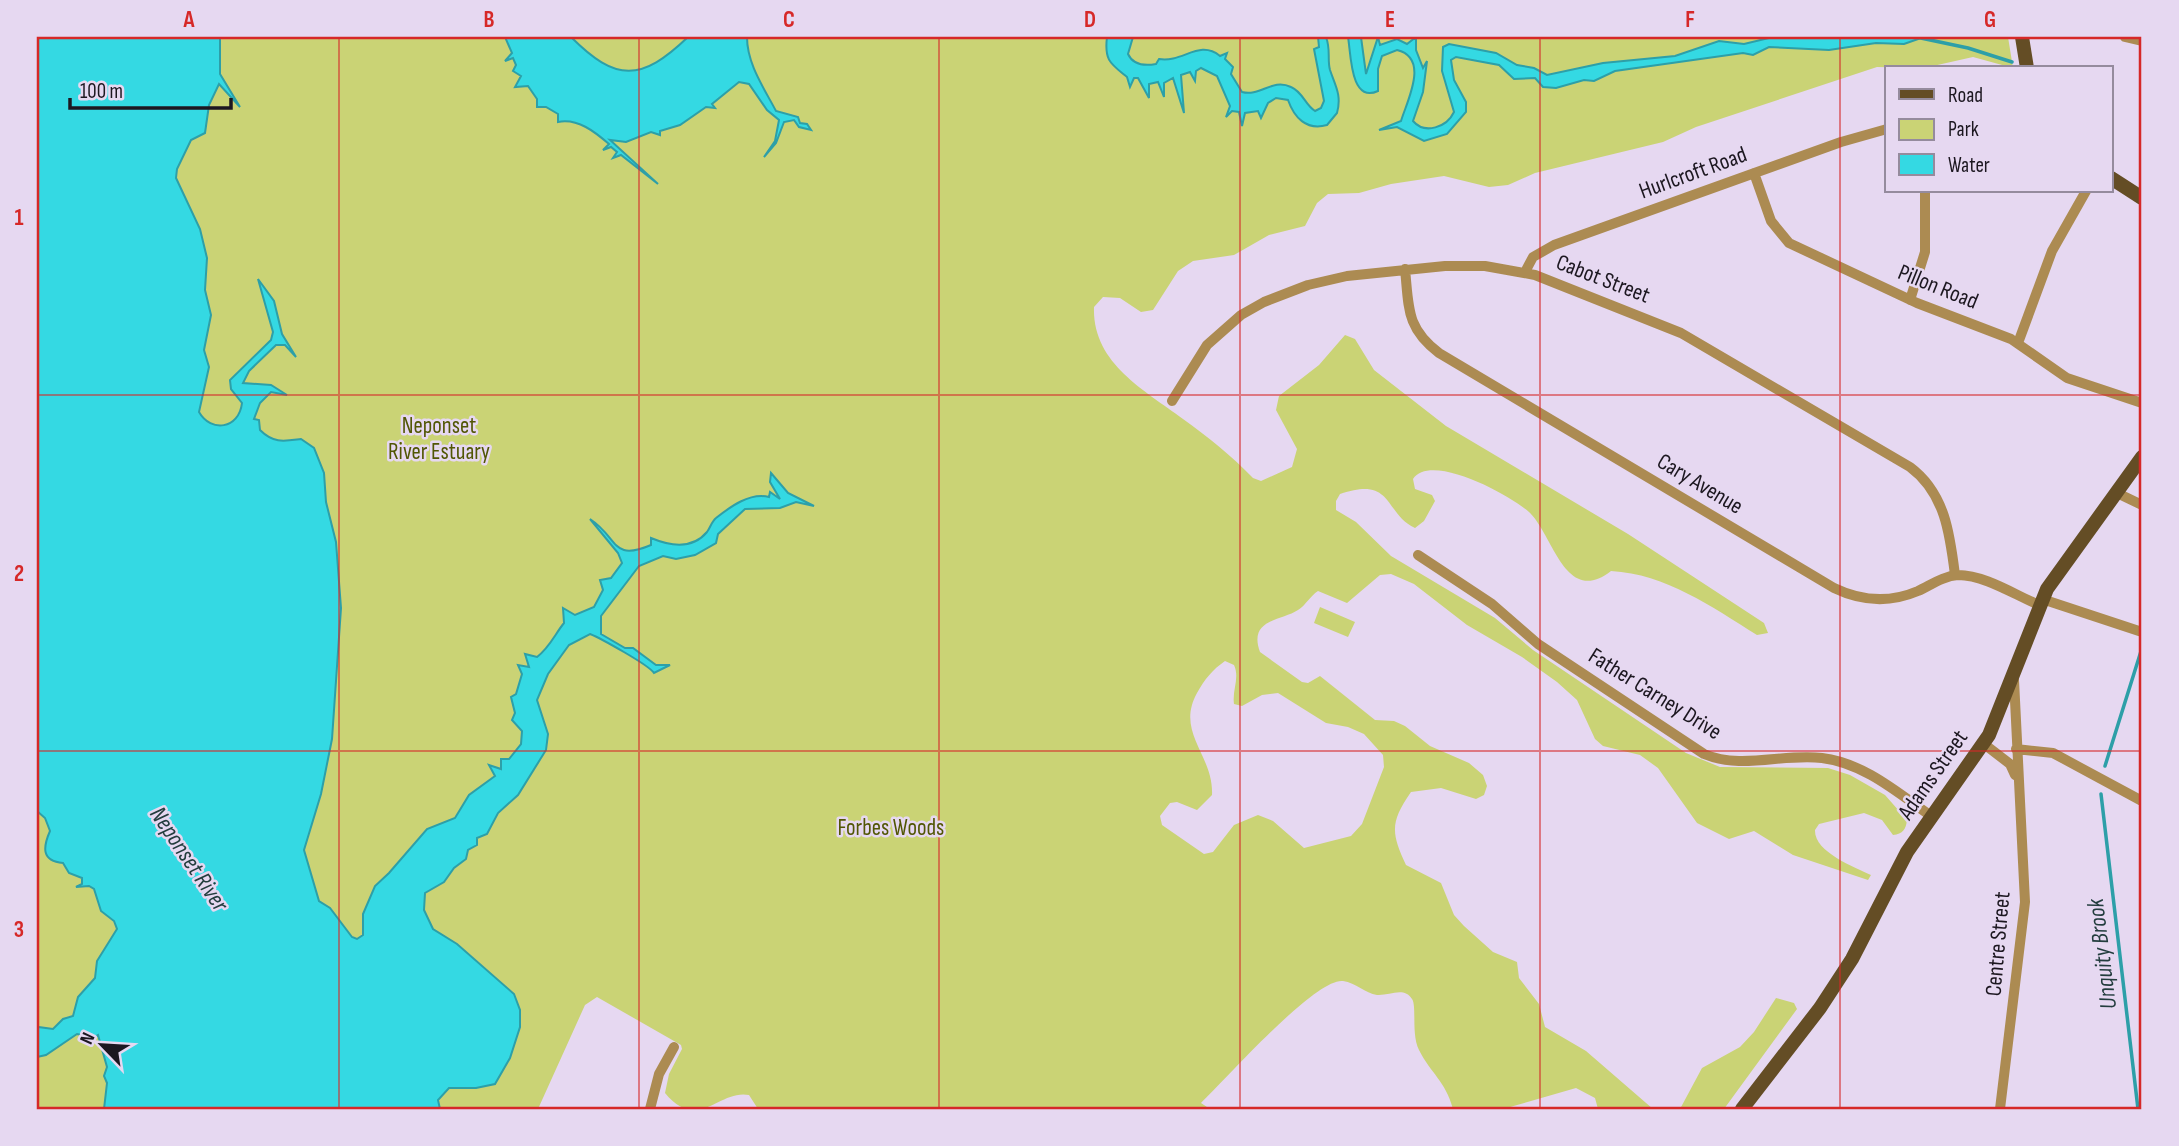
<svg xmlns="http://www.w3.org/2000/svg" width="2179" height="1146" viewBox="0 0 2179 1146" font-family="'Sofia Sans Condensed',sans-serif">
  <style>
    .green { fill: #cad375; fill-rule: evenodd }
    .water { fill: #34d9e3; stroke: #2d9fa8; stroke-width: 2 }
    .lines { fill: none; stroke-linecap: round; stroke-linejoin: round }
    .stream { stroke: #2d9fa8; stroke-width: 3.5 }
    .minor { stroke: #ac8b52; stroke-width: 10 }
    .major { stroke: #644d25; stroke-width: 14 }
    .grid { fill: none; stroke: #d62828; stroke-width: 2; stroke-opacity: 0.55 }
    .labels { text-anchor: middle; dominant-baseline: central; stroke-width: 5; stroke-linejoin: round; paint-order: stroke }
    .street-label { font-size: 23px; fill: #1c1720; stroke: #e6d8f1 }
    .park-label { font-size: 23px; fill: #515604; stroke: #e6d8f1 }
    .water-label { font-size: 24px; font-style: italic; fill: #233d3e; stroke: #e6d8f1 }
    .neatline { fill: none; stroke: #d62828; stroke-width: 2.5 }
    .grid-label { font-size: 23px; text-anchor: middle; font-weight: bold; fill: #d62828 }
  </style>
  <rect width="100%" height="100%" fill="#e6d8f1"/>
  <path class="green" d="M 37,37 L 2008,37 L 2013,68 L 1973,57 L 1924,68 L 1877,67 L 1696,127 L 1663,142 L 1535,173 L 1508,185 L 1489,187 L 1444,176 L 1391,184 L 1359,193 L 1328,194 L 1317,203 L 1305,226 L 1269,235 L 1234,255 L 1193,261 L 1178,271 L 1153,310 L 1141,312 L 1120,298 L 1103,297 L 1094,307 C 1092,363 1144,390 1183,419 C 1208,437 1232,456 1253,478 L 1261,481 L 1292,467 L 1297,449 L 1276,410 L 1279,396 L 1319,365 L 1345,335 L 1355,339 L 1374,370 L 1446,426 L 1628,534 L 1764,623 L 1768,633 L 1757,635 C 1712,607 1666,574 1611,571 C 1565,607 1553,534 1529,512 C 1510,495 1431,452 1413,479 L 1415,489 L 1432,495 L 1435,501 L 1424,521 L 1415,528 C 1384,514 1394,475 1340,494 L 1336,501 L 1336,510 L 1356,522 L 1391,556 L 1495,618 L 1533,650 L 1686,753 L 1720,767 L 1828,768 L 1850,775 L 1885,795 L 1907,820 C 1906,829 1903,834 1893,835 L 1882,820 L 1864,813 L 1819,824 L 1815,830 C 1814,852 1854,867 1871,875 L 1868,880 L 1793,855 L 1754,831 L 1729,839 L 1697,823 L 1658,768 L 1640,755 L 1603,746 L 1595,739 L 1577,700 L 1557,682 L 1522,657 L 1467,625 L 1414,584 L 1391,574 L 1380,575 L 1347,603 L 1318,591 C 1310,596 1306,605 1298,610 C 1281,621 1248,619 1260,652 L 1302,682 L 1308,683 L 1320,676 L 1375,720 L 1394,721 L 1405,726 L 1430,746 L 1469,763 L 1483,775 L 1487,786 L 1484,795 L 1476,799 L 1441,788 L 1411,792 C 1390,822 1391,833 1406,865 L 1441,883 L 1454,915 L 1464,926 L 1493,952 L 1517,962 L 1519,978 L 1539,1004 L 1545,1027 L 1586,1051 L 1653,1109 L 1598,1109 L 1595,1098 L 1576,1088 L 1503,1109 L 1453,1109 C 1445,1080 1431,1074 1419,1050 C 1411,1034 1417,1006 1412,999 C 1404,986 1389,996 1377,995 C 1365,993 1356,983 1343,981 C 1316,977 1224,1081 1201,1103 L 1210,1109 L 758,1109 L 749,1095 C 719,1089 698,1133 665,1093 L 669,1074 L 682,1049 L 681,1045 L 597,997 L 585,1005 L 538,1109 L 37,1109 ZM 1225,661 L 1234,665 C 1240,678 1232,690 1234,704 L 1242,706 L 1262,695 L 1278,693 L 1326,723 L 1348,727 L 1364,734 L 1383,755 L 1384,767 L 1362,824 L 1351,836 L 1304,848 L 1273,821 L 1258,815 L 1234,825 L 1213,852 L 1204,854 L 1162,825 L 1160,816 L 1170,803 L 1177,802 L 1197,810 L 1212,795 C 1214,755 1175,733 1197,693 C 1205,679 1212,670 1225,661 Z
    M 1320,607 L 1355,622 L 1348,637 L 1314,623 Z
    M 1776,998 L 1794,1003 L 1797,1009 L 1724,1109 L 1680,1109 L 1702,1068 L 1740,1047 L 1754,1032 Z"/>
  <path class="water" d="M 37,37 L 220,37 L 220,74 L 240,107 L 219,84 L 209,105 L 205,133 L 191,140 L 177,169 L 176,178 L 200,229 L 207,258 L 205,290 L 211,315 L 204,350 L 209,367 L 199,412 C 211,433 239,429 242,403 L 231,389 L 230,380 L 271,340 L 273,332 L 258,279 L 274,301 L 282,334 L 296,357 L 285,345 L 276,345 L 249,371 L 243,383 L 271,385 L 287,395 L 271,392 L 260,403 L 254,419 L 259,420 L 260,430 C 274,444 285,441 301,439 L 314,448 L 324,473 L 326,502 L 336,542 L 341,608 L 332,739 L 321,794 L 304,850 L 319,901 L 330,908 L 352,937 L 357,939 L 363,935 L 363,914 L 375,886 L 389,873 L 427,829 L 455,818 L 469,795 L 495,776 L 489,765 L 501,769 L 501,759 L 509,759 L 521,744 L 522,731 L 512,720 L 515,713 L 511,697 L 516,694 L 522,674 L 518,665 L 529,667 L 525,654 L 537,657 C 550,647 555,634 564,623 L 563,608 L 575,615 L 594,607 L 603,590 L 600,580 L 611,578 L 622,563 L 618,553 L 590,519 C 619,538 611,562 651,545 L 651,538 C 670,546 692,550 707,532 C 710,528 712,521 716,518 C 730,507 750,492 769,497 L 770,492 L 780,499 L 770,482 L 771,473 L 788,493 L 814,506 L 796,502 L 780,508 L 745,509 L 718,534 L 716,543 L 695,555 L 676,559 L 663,556 L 639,566 L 601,616 L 601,634 L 625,648 L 633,648 L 656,665 L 670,665 L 654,673 C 649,665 600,638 590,634 L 569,645 L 548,674 L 537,700 L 548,734 L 546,750 L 518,795 L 498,813 L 487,834 L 477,838 L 477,845 L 468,850 L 466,859 L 454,868 L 444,882 L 425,893 L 424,910 L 433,929 L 457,944 L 514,994 L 520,1010 L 520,1027 L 510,1058 L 495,1084 L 476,1088 L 449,1088 L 438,1100 L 440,1109 L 104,1109 L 107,1083 L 104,1076 L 107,1067 L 98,1035 L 84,1043 L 89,1036 L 77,1034 L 46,1055 L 37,1057 L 38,1027 L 53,1029 L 63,1019 L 73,1016 L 78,997 L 95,978 L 97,961 L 117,929 L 114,921 L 101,911 L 94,889 L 89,886 L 76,887 L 82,884 L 82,878 L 69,873 L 63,863 C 41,861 43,847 50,831 L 45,818 L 37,811 Z
    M 505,37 L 571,37 C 616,82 641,82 688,37 L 747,37 C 747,64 764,88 776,111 L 798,117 L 800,123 L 807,124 L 811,130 L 799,127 L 794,120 L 784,122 L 776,143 L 764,157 L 775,141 L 779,120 L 767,110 L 749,84 L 739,82 L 712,104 L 715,108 L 706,107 L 680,125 L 660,131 L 660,135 L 651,132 L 626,142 L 610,140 L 658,184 L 621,155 L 613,158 L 617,152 L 611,147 L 603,150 L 609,144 C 595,132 578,118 558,122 L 558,114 L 546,107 L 537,107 L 537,99 L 528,86 L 515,87 L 521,76 L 513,71 L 516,65 L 513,58 L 505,61 L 512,53 Z
    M 1107,37 L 1133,37 L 1128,54 C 1133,65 1145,66 1156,64 L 1159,59 C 1183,63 1199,39 1220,56 L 1227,53 L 1225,59 L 1233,67 L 1231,74 L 1242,92 C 1260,97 1272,78 1291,87 C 1303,92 1305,105 1315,111 L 1321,108 L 1324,101 L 1314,49 L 1319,47 L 1318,37 L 1326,37 C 1331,50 1327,59 1330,70 C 1335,85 1342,95 1337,113 L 1327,125 C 1306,131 1294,117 1288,100 L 1276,98 L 1268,103 L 1261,118 L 1258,111 L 1245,113 L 1242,126 L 1239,112 L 1232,111 L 1226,117 L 1230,106 L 1217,76 L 1201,68 L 1196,71 L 1195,81 L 1190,72 L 1181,75 L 1184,113 L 1173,78 L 1164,83 L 1164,97 L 1158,82 L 1149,84 L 1149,98 L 1138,78 L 1134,78 L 1130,87 L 1127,77 C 1111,64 1104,61 1107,37 Z
    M 1348,37 L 1361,37 L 1366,74 L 1378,37 L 1380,45 L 1397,39 L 1407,44 L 1416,37 L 1416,50 L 1423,68 L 1427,61 L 1423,92 L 1413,121 C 1425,135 1447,127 1454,112 L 1442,71 L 1443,47 L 1449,44 L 1496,53 L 1517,65 L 1534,68 L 1547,75 L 1603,63 L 1675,56 L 1719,41 L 1744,44 L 1773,37 L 1921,38 L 1904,44 L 1876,43 L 1829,50 L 1769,47 L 1753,55 L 1743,53 L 1615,71 L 1594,81 L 1584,80 L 1556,88 L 1543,87 L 1535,78 L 1514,79 L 1499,65 L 1456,57 L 1451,60 L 1454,80 L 1466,102 L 1466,112 L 1447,134 L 1424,141 L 1397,127 L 1379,130 L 1401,121 C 1407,101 1430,58 1397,50 L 1382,56 L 1378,69 L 1378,91 C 1350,104 1351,53 1348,37 Z"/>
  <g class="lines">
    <path class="stream" d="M 1916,37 L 1968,48 L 2012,62
      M 2105,766 L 2142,648
      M 2101,794 L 2138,1109"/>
    <path class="minor" d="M 2125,37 L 2142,41
      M 1754,173 L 1771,221 L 1789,243 L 1917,303 L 2011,339 L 2067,378 L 2142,403
      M 1405,269 C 1409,308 1406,328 1439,353 L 1834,588 C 1861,601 1890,603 1918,591 C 1931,585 1943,576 1958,575 C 1985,575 2015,595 2039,605
      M 1525,272 L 1533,257 L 1554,245 L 1841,142 L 1887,129
      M 1910,300 L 1925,252 L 1925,191
      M 2018,343 L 2052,251 L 2086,191
      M 1172,401 L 1207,345 L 1241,315 L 1264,302 L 1308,285 L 1347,276 L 1445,266 L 1485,266 L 1535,275 L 1681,333 L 1910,467 C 1945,493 1950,534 1955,575
      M 2117,493 L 2142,505
      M 1418,555 L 1492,604 L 1538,644 L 1704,754 C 1742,770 1783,753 1822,758 C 1864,763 1898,793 1931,816
      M 2042,599 L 2142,632
      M 1984,744 L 2010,764 L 2015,775
      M 2016,749 L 2053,753 L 2142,801
      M 650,1109 L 659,1074 L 674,1047
      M 2000,1109 L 2025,902 L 2014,680"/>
    <path class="major" d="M 2022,37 L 2027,68
      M 2111,178 L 2142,198
      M 1742,1109 L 1820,1008 L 1852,959 L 1907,852 L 1989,735 L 2047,589 L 2142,457"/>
  </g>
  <path class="grid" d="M 339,37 L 339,1109M 639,37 L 639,1109M 939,37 L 939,1109M 1240,37 L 1240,1109M 1540,37 L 1540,1109M 1840,37 L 1840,1109M 37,395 L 2142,395M 37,751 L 2142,751"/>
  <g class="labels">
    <g class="street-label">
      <text transform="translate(1693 173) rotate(-20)">Hurlcroft Road</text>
      <text transform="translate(1603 279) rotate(21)">Cabot Street</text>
      <text transform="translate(1938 287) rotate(22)">Pillon Road</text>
      <text transform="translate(1700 484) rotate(31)">Cary Avenue</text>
      <text transform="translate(1655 694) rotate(32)">Father Carney Drive</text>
      <text transform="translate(1933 775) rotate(-55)">Adams Street</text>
      <text transform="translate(1998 944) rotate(-85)">Centre Street</text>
    </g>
    <g class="park-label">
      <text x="439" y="426">Neponset<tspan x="439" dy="26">River Estuary</tspan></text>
      <text x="891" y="828">Forbes Woods</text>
    </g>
    <g class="water-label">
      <text transform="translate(189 859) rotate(56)">Neponset River</text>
      <text transform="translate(2102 954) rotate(-97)">Unquity Brook</text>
    </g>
  </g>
  <rect width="2179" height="1146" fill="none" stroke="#e6d8f1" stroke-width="77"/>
  <rect x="1885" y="66" width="228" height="126" fill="#e6d8f1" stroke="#958b9d" stroke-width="2"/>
  <rect x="1899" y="89" width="35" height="10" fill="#644d25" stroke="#958b9d" stroke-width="2"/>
  <text x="1948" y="102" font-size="21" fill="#1c1720">Road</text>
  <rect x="1899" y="119" width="35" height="21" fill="#cad375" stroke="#958b9d" stroke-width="2"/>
  <text x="1948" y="136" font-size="21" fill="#1c1720">Park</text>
  <rect x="1899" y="154" width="35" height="21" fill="#34d9e3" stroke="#958b9d" stroke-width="2"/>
  <text x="1948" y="172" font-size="21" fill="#1c1720">Water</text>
  <g transform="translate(102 1045) rotate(295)" stroke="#e6d8f1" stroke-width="5" paint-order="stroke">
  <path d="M0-5L12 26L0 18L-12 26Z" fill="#1c1720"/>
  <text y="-10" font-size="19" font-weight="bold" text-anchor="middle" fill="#1c1720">N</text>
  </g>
  <path d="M70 98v10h161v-10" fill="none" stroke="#1c1720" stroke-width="3.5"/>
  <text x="80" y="98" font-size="21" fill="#1c1720" stroke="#e6d8f1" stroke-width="5" paint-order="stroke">100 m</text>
  <rect x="38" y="38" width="2102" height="1070" class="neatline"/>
  <g class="grid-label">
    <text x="189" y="27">A</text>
    <text x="489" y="27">B</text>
    <text x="789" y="27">C</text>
    <text x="1090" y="27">D</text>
    <text x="1390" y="27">E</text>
    <text x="1690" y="27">F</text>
    <text x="1990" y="27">G</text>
    <text x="19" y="225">1</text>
    <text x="19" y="581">2</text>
    <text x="19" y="937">3</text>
  </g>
</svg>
